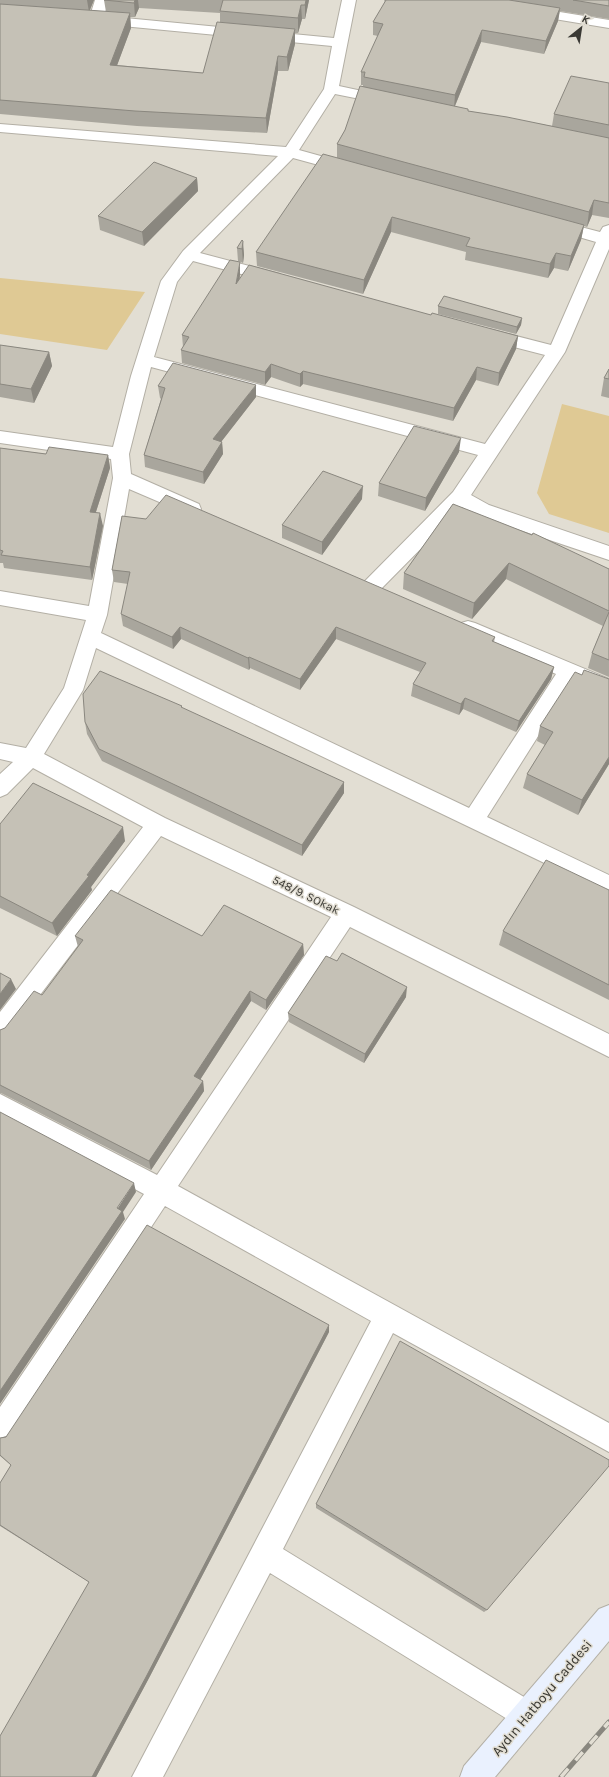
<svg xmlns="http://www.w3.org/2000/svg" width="609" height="1777" viewBox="0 0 609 1777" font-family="Karla,sans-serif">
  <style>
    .green { fill: #dfc994 }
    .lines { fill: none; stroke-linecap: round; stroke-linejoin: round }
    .street-casing { stroke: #b3afa5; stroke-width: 2 }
    .secondary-casing { stroke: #b3afa5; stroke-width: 2 }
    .street { fill: #fff; fill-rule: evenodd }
    .secondary { fill: #eaf1fe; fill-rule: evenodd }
    .rail-casing { stroke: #89877f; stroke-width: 5 }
    .rail { stroke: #e2ded3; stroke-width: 3.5; stroke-dasharray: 11; stroke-linecap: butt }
    .wall { fill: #a9a69d; fill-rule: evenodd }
    .shaded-wall { fill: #8a877f }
    .building { fill: #c5c1b6; stroke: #8a877f }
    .labels { text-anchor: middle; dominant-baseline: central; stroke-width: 3; stroke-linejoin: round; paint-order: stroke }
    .street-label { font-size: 12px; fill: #3a3934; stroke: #e2ded3 }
    .near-street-label { font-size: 14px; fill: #3a3934; stroke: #e2ded3 }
  </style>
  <rect width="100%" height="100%" fill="#e2ded3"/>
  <path class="green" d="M 0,278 L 145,292 L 107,350 L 0,334 Z
    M 562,404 L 609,416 L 609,533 L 549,514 L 537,493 Z"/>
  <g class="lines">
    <g class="street-casing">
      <path id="street" d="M 95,0 L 109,0 L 104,16 L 334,38 L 342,0 L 356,0 L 339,86 L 390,97 L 392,100 L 390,103 L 385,104 L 335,94 L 299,150 L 353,165 L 356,168 L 353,171 L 348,173 L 293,158 L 200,253 L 280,274 L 282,278 L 280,282 L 274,283 L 193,261 L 177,282 L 154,357 L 485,444 L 545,355 L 483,339 L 481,335 L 483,331 L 489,329 L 551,345 L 596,242 L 548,228 L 546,225 L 548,222 L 554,220 L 600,232 L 603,227 L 609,225 L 609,249 L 565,352 L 471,495 L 489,505 L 609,546 L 609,560 L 475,515 L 462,507 L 379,591 L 372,593 L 365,591 L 362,586 L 365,581 L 453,492 L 478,455 L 151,367 L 129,454 L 131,474 L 199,504 L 201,509 L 199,514 L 192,516 L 129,489 L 107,615 L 101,633 L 469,808 L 556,674 L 461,633 L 458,628 L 461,623 L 468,621 L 475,623 L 609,679 L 609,696 L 573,681 L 487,817 L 609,875 L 609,894 L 96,648 L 83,690 L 44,754 L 165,818 L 354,907 L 609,1034 L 609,1057 L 350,927 L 178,1186 L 609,1423 L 609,1452 L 393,1333 L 283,1549 L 537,1705 L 542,1715 L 537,1725 L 527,1730 L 517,1725 L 270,1573 L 163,1777 L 132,1777 L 371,1321 L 165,1206 L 10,1441 L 0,1444 L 0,1407 L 144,1194 L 0,1117 L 0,1094 L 157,1175 L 331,917 L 161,836 L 8,1037 L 0,1041 L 0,1012 L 143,827 L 33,768 L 7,794 L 0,797 L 0,774 L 13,762 L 0,759 L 0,743 L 26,748 L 64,688 L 86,620 L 0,605 L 0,591 L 89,606 L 113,478 L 111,459 L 0,443 L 0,431 L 113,447 L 131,376 L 161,281 L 183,251 L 278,156 L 0,132 L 0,124 L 286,147 L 324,89 L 332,46 L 101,24 L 91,22 L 89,19 Z
        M 529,7 L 609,20 L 609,28 L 524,14 L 522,11 L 524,8 Z"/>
    </g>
    <g class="secondary-casing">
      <path id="secondary" d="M 609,1605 L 609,1641 L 495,1777 L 460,1777 L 464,1766 L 599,1609 Z"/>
    </g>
    <use href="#street" class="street"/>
    <use href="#secondary" class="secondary"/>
    <g class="rail-casing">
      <path id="rail" d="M 561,1777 L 609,1722"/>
    </g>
    <use href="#rail" class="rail"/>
  </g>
  <path class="wall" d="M 0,0 L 94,0 L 90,10 L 106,12 L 104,0 L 309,0 L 305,19 L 302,19 L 298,33 L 295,33 L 295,44 L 288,71 L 278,71 L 267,133 L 137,126 L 0,114 ZM 139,8 L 220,13 L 220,22 L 203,73 L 117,65 L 131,28 L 130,17 L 135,17 Z
    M 384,0 L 609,0 L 609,19 L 560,11 L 558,21 L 544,54 L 481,42 L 455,106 L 468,111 L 552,126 L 554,114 L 609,83 L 609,218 L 592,215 L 587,227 L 584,226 L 581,240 L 568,271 L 554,268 L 548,278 L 465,260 L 466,252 L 391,232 L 363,294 L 257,266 L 256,252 L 337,158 L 337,144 L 345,130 L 363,87 L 363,85 L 361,85 L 361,72 L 378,36 L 373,35 L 373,22 L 385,2 Z
    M 197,178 L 198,191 L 144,246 L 100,230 L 98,216 Z
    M 242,240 L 244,255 L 243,263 L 238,261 L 237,248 Z
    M 240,275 L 240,278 L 431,315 L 518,336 L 516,349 L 498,386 L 476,380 L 453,421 L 303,384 L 300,387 L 271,377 L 265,385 L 182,363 L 181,350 L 183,347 L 182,335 Z
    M 438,306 L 522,318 L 521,325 L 516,334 L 438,314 Z
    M 0,345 L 49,352 L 52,366 L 34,403 L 0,397 Z
    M 609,369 L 609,398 L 601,396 L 604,378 Z
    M 158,386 L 256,397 L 221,442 L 222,442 L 223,454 L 204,484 L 145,467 L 144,455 L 161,399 L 160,398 Z
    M 0,448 L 46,454 L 108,455 L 110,468 L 96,512 L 103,526 L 92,580 L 4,568 L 3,563 L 0,563 Z
    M 459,452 L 425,511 L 378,496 L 379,483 Z
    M 362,499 L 322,555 L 282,538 L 282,525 Z
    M 453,504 L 609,569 L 609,677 L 588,668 L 592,653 L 603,626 L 506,579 L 472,619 L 403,589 L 404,573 Z
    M 122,516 L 495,637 L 494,642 L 554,667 L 551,679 L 516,732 L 463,709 L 459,715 L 411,696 L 413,684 L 420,672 L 336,639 L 300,690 L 250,668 L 249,670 L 181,639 L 173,649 L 123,626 L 121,614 L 128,584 L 114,582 L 112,570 Z
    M 582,675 L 609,764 L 578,815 L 523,788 L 527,774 L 545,745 L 537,741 L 540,726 Z
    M 182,708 L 344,793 L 302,856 L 102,761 L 87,734 L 85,722 Z
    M 0,824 L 125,841 L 91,887 L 92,890 L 57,936 L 0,908 Z
    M 609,890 L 609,1000 L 499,945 L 503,931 Z
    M 75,936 L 202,936 L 303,944 L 304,955 L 266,1010 L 251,1001 L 200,1080 L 203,1081 L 204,1091 L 151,1170 L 1,1093 L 0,1093 L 0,1030 L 5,1028 L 42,995 L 78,947 Z
    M 406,997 L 364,1063 L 289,1022 L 288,1013 Z
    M 329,1332 L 149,1678 L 96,1777 L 0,1777 L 89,1582 L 0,1526 L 0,1483 L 11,1465 L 0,1456 L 0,1438 Z
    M 316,1504 L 487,1610 L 484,1612 L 316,1508 Z"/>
  <path class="shaded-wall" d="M 87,0 L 94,0 L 89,12 Z
    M 135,0 L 138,0 L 139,8 L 135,17 L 134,3 Z
    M 306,0 L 309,0 L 305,19 L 305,5 Z
    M 301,5 L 302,19 L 298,33 L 298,18 Z
    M 560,8 L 558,21 L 544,54 L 546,41 Z
    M 130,13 L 131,28 L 112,79 L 110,65 Z
    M 295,29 L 295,44 L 288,71 L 287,57 Z
    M 482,30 L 481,42 L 454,108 L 455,95 Z
    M 278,56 L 278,71 L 267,133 L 266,118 Z
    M 197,178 L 198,191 L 144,246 L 142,232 Z
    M 594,200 L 592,215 L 587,227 L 589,212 Z
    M 392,217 L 391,232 L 363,294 L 364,280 Z
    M 584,225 L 581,240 L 568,271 L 571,256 Z
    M 243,241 L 244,255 L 243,263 L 242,249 Z
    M 556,253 L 554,268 L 548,278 L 550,264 Z
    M 240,262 L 240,275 L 236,297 L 236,284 Z
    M 522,318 L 521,325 L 516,334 L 517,327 Z
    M 518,336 L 516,349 L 498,386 L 499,373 Z
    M 49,352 L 52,366 L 34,403 L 31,389 Z
    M 271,364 L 271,377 L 265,385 L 265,372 Z
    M 477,367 L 476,380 L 453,421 L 454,408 Z
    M 303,371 L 303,384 L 300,387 L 300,374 Z
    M 256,385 L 256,397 L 214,451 L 213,439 Z
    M 461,438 L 459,452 L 425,511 L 426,498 Z
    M 222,442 L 223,454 L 204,484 L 203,472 Z
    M 108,455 L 110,468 L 92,524 L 90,512 Z
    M 363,486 L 362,499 L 322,555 L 322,542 Z
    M 100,513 L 103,526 L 92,580 L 90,567 Z
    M 509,563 L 506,579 L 472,619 L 474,603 Z
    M 180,627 L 181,639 L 173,649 L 172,637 Z
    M 336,627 L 336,639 L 300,690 L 300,679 Z
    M 249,657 L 250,668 L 249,670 L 248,658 Z
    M 554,667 L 551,679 L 516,732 L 519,721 Z
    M 465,698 L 463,709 L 459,715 L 461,704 Z
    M 609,757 L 609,764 L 578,815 L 582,800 Z
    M 344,782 L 344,793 L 302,856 L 302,845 Z
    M 123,827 L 125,841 L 91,887 L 92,890 L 57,936 L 52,923 Z
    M 303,944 L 304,955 L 266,1010 L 266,1000 Z
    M 11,979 L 16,989 L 0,1010 L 0,994 Z
    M 407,987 L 406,997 L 364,1063 L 365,1054 Z
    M 250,991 L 251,1001 L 196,1086 L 194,1076 Z
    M 203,1081 L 204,1091 L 151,1170 L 149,1161 Z
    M 134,1183 L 136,1192 L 123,1212 L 125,1219 L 0,1404 L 0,1391 Z
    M 329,1325 L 329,1332 L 149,1678 L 96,1777 L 92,1777 Z"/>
  <path class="building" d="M 104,0 L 135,0 L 134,3 Z
    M 223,0 L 306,0 L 305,5 L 301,5 L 298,18 L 220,11 Z
    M 386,0 L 509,0 L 560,8 L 546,41 L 482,30 L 455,95 L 364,77 L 365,72 L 361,72 L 383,24 L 373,22 Z
    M 573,0 L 609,0 L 609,6 Z
    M 0,4 L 130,13 L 110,65 L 203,73 L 217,22 L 295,29 L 287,57 L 278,56 L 266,118 L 135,111 L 0,100 Z
    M 571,76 L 609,83 L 609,125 L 554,114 Z
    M 360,86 L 468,109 L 468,111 L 507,117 L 609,138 L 609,203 L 594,200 L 589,212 L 337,144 L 345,130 Z
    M 323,154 L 584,225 L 571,256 L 556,253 L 550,264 L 466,246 L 470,238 L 392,217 L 364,280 L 256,252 Z
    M 154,162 L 197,178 L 142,232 L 98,216 Z
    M 242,240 L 243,241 L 242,249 L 237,248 Z
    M 230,260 L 240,262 L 236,284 L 249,265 L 431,315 L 432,313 L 518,336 L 499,373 L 477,367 L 454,408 L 303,371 L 300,374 L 271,364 L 265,372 L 181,350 L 189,337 L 182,335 Z
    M 444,296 L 522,318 L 517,327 L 438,306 Z
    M 0,345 L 49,352 L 31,389 L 0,384 Z
    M 173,363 L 256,385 L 213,439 L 222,442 L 203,472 L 144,455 L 165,388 L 158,386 Z
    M 609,369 L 609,379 L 604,378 Z
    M 414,426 L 461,438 L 426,498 L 379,483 Z
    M 49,447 L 108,455 L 90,512 L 100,513 L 90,567 L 1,555 L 3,551 L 0,550 L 0,448 L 46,454 Z
    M 323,471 L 363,486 L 322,542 L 282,525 Z
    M 166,495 L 495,637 L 492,641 L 554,667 L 519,721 L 465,698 L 461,704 L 413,684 L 426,663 L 336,627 L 300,679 L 249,657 L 248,658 L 180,627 L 172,637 L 121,614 L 130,572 L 112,570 L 122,516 L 146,519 Z
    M 453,504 L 532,535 L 533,533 L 609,569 L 609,611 L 509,563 L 474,603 L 404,573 Z
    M 609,612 L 609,660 L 592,653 Z
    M 584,670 L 609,679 L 609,757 L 582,800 L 527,774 L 553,732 L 540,726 L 575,672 L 582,675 Z
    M 100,671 L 182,706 L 181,707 L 344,782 L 302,845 L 99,749 L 85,722 L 83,694 Z
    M 33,783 L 123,827 L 87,875 L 89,876 L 52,923 L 0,896 L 0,824 Z
    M 546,860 L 609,890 L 609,985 L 503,931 Z
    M 111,890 L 202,936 L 224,905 L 303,944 L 266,1000 L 250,991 L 194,1076 L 203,1081 L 149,1161 L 0,1085 L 0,1030 L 5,1028 L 34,991 L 42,995 L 83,940 L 75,936 Z
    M 342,953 L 407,987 L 365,1054 L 288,1013 L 326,956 L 337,961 Z
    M 0,973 L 11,979 L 0,994 Z
    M 0,1112 L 134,1183 L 117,1208 L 122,1211 L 0,1391 Z
    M 147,1225 L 329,1325 L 146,1677 L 92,1777 L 0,1777 L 0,1736 L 89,1582 L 0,1525 L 0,1483 L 11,1465 L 0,1455 L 0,1438 L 6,1437 Z
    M 400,1341 L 609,1460 L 609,1466 L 487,1610 L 316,1504 Z"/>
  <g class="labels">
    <g class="street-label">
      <text transform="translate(306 895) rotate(26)">548/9. SOkak</text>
    </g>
    <g class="near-street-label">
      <text transform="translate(542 1698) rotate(-50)">Aydın Hatboyu Caddesi</text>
    </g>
  </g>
  <g transform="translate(581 28) rotate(30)" stroke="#e2ded3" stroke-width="3" paint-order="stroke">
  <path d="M0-3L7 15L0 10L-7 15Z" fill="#3a3934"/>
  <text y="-6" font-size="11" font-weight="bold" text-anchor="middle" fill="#3a3934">K</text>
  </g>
</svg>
